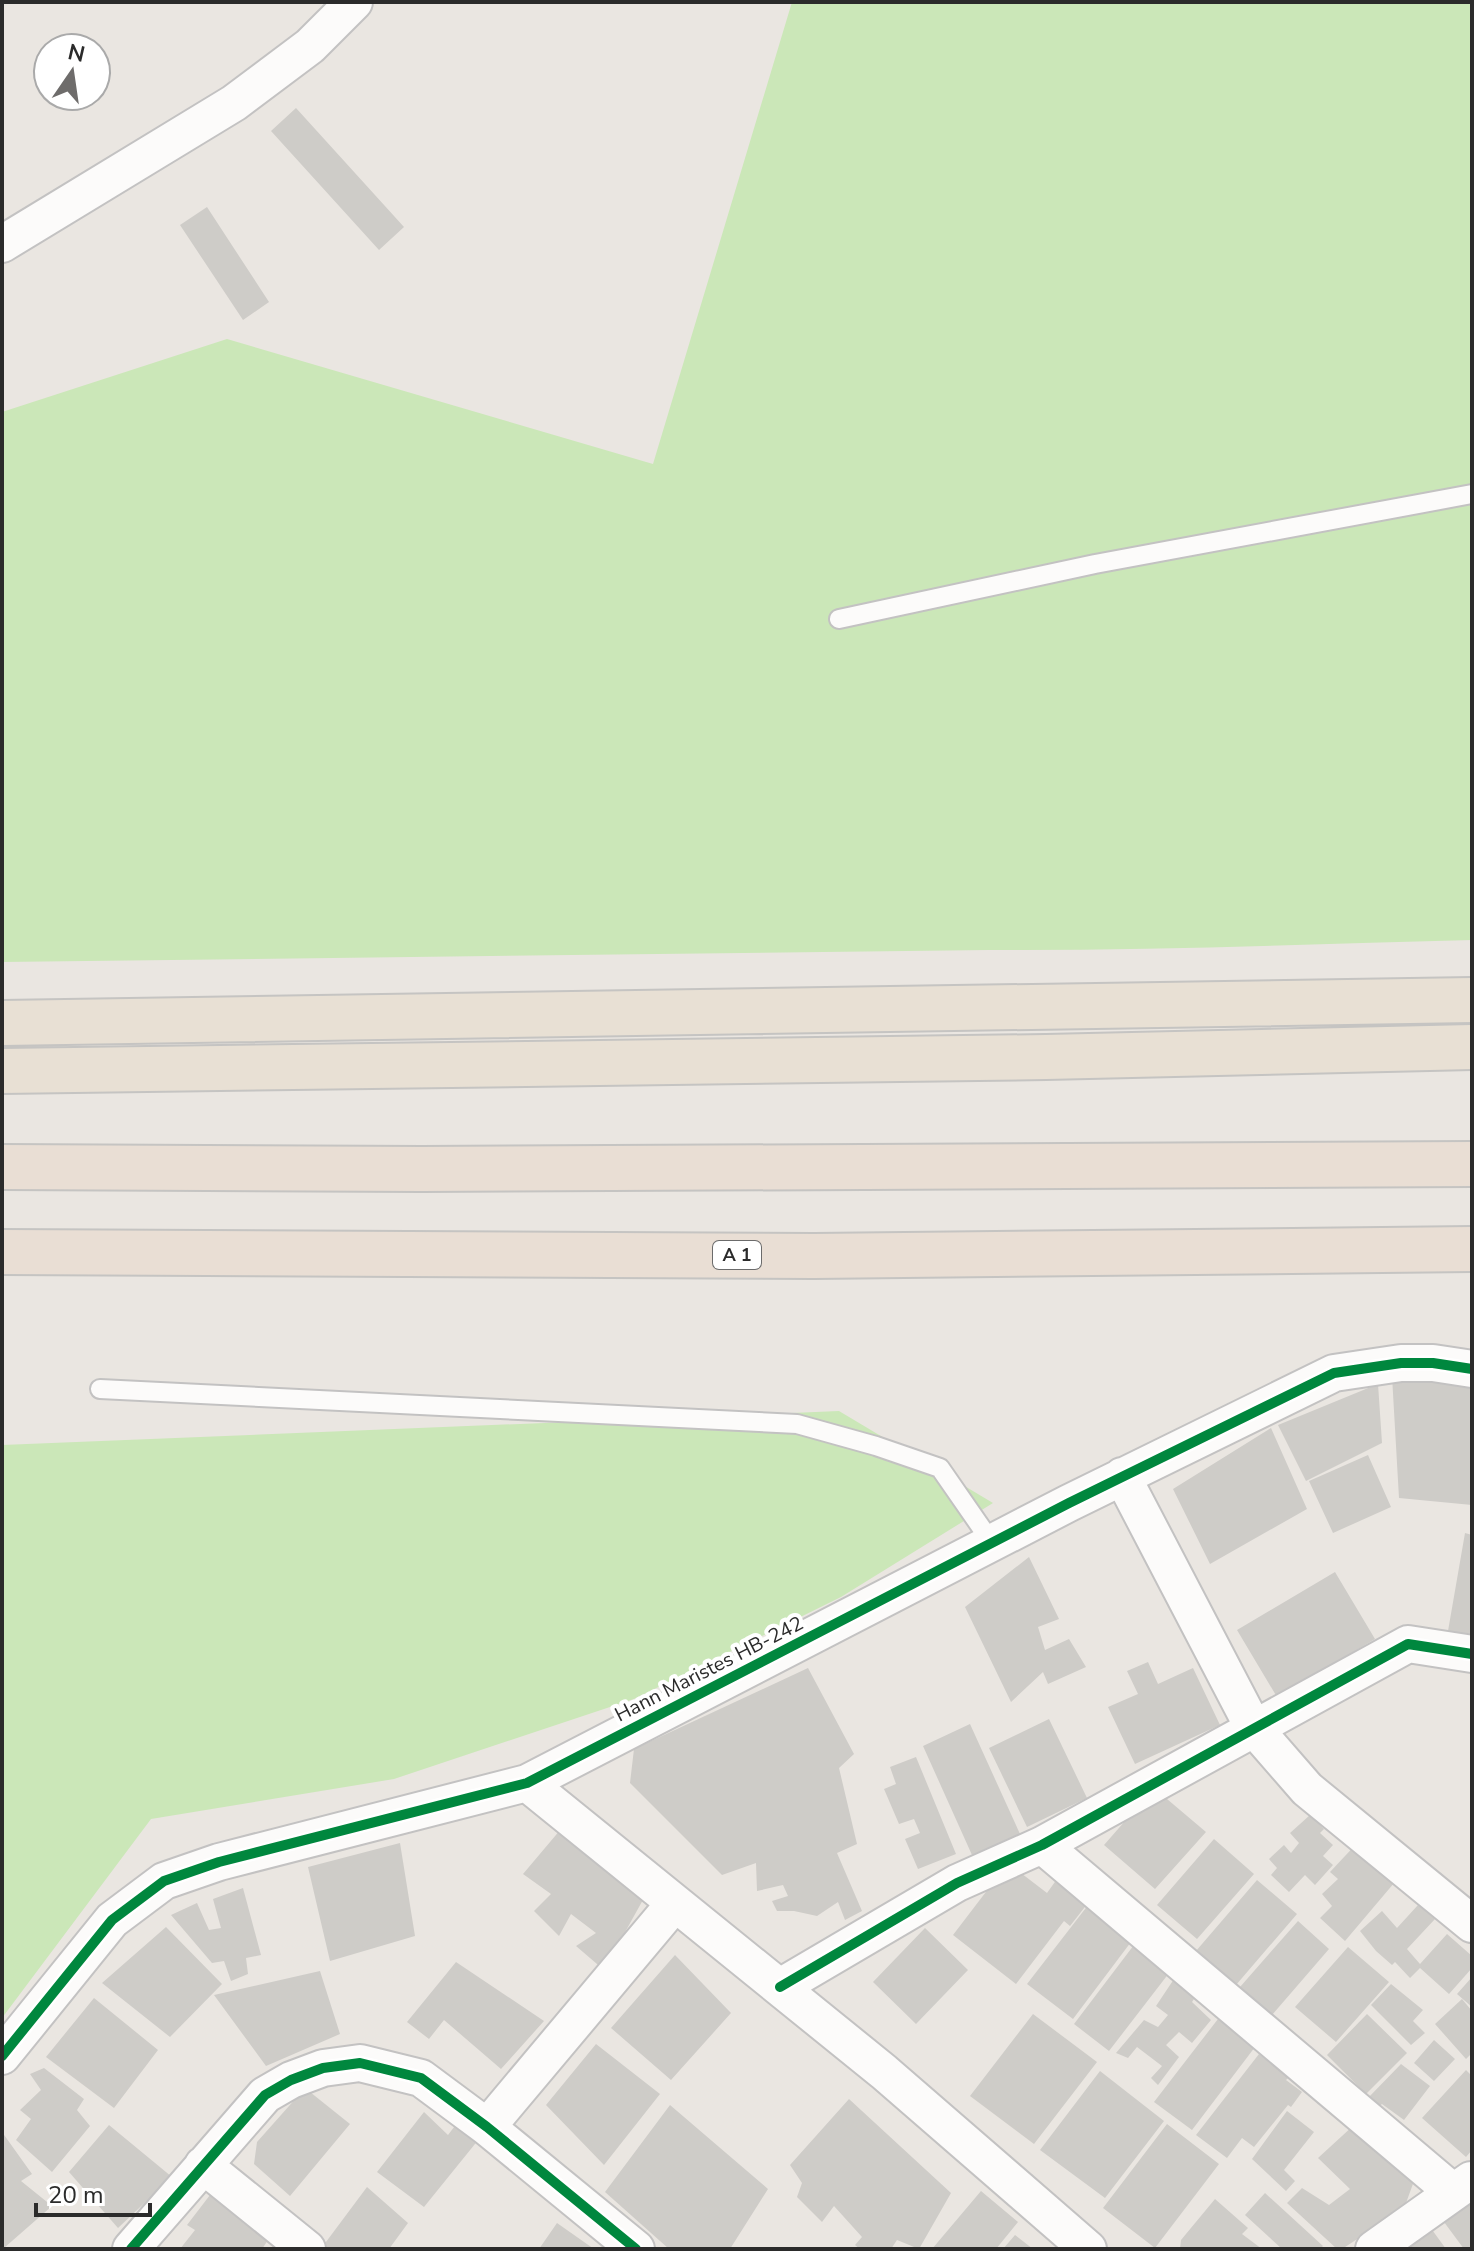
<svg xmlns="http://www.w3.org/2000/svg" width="1474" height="2251" viewBox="0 0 1474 2251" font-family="'Nunito Sans',sans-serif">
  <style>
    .green { fill: #cbe7b8 }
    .building { fill: #ceccc8 }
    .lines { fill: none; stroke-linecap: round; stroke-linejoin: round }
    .service-casing { stroke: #c3c2c2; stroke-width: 22 }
    .minor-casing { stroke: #c3c2c2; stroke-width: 40 }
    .trunk-casing { stroke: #c5c4c2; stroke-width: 48 }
    .motorway-casing { stroke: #c5c4c2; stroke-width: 48 }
    .service { stroke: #fcfbfa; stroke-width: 18 }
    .minor { stroke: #fcfbfa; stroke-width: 36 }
    .trunk { stroke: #e8e0d4; stroke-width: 44 }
    .motorway { stroke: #e9ded4; stroke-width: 44 }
    .cycleway-casing { stroke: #fff; stroke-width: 15 }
    .cycleway { stroke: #00873e; stroke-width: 10 }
    .labels { text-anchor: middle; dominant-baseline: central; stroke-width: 8; stroke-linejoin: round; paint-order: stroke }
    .shield { fill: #fff; stroke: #6b6b6b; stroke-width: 2 }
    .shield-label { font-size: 18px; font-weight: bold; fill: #2b2b2b }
    .street-label { font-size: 20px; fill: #2b2b2b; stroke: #fff }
  </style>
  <rect width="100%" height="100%" fill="#eae6e1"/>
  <path class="green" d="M 792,2 L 1472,2 L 1472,940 C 1311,944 1150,951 988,950 L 2,962 L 2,412 L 227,339 L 653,464 Z
    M 839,1411 L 993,1503 L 841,1597 L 634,1699 L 394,1779 L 151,1819 L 2,2018 L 2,1445 Z"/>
  <path class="building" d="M 296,108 L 404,227 L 379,250 L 271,131 Z
    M 207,207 L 269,302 L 243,320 L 180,225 Z
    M 1472,1375 L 1472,1505 L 1399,1498 L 1392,1376 Z
    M 1378,1384 L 1382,1443 L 1306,1481 L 1278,1425 Z
    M 1271,1428 L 1307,1509 L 1210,1564 L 1173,1489 Z
    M 1368,1455 L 1391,1507 L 1333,1533 L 1309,1481 Z
    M 1465,1533 L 1472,1535 L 1472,1635 L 1448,1631 Z
    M 1029,1557 L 1059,1619 L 1038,1627 L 1045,1650 L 1069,1639 L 1086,1667 L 1048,1684 L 1043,1672 L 1011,1702 L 965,1607 Z
    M 1335,1572 L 1375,1639 L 1277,1697 L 1237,1630 Z
    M 1148,1662 L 1158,1684 L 1193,1668 L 1220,1725 L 1135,1764 L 1108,1707 L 1138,1694 L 1127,1671 Z
    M 808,1668 L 854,1754 L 839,1768 L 857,1844 L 837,1853 L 862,1911 L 845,1920 L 838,1902 L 817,1916 L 794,1911 L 777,1911 L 772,1901 L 788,1896 L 783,1885 L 757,1891 L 756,1863 L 722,1875 L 630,1783 L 634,1749 Z
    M 1049,1719 L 1087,1798 L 1027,1827 L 989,1748 Z
    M 970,1724 L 1020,1834 L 972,1855 L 923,1746 Z
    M 916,1757 L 956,1854 L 918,1869 L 905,1839 L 920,1833 L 914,1819 L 899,1824 L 884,1789 L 896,1784 L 890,1767 Z
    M 1154,1788 L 1206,1832 L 1155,1889 L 1104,1845 Z
    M 1310,1815 L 1324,1829 L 1320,1833 L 1333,1845 L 1323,1856 L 1333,1865 L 1315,1885 L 1305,1875 L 1289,1892 L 1271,1875 L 1277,1868 L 1269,1859 L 1284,1845 L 1291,1853 L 1299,1843 L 1290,1833 Z
    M 561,1829 L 644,1898 L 604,1970 L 576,1946 L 596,1933 L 571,1914 L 559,1936 L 534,1911 L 551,1894 L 523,1874 Z
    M 1214,1839 L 1254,1874 L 1197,1939 L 1157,1905 Z
    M 1360,1840 L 1400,1876 L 1345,1941 L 1320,1918 L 1332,1906 L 1322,1894 L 1338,1879 L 1330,1872 Z
    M 400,1843 L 415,1936 L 330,1961 L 308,1867 Z
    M 1008,1863 L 1047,1893 L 1057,1879 L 1088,1903 L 1070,1926 L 1064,1921 L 1016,1984 L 953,1935 Z
    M 1257,1880 L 1297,1914 L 1236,1985 L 1196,1951 Z
    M 243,1888 L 261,1955 L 246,1958 L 248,1974 L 231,1981 L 224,1961 L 212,1963 L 171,1915 L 197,1903 L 209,1930 L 221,1928 L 213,1899 Z
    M 1092,1900 L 1137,1934 L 1073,2019 L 1027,1984 Z
    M 1418,1905 L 1435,1919 L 1407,1949 L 1420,1964 L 1447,1934 L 1472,1956 L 1472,1968 L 1449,1994 L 1420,1968 L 1410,1978 L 1395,1962 L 1392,1965 L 1376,1951 L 1360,1931 L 1382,1911 L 1397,1928 Z
    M 1298,1921 L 1329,1949 L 1272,2015 L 1240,1987 Z
    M 166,1927 L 222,1984 L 170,2037 L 102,1983 Z
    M 925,1928 L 968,1970 L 916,2024 L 873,1982 Z
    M 1140,1937 L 1176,1964 L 1109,2051 L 1074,2024 Z
    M 1348,1947 L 1389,1982 L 1336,2042 L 1295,2007 Z
    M 675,1955 L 731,2013 L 671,2080 L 611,2028 Z
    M 456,1962 L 544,2021 L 501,2069 L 444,2020 L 429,2039 L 407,2022 Z
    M 1180,1970 L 1201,1988 L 1192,2002 L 1211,2020 L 1192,2043 L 1179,2032 L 1166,2045 L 1179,2057 L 1158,2085 L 1151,2078 L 1162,2066 L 1137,2047 L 1128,2058 L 1116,2053 L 1144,2020 L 1158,2027 L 1168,2015 L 1156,2006 Z
    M 320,1971 L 340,2034 L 266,2066 L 214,1995 Z
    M 1472,1977 L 1472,2007 L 1457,1994 Z
    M 1391,1984 L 1423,2010 L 1413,2021 L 1425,2033 L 1411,2045 L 1371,2005 Z
    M 94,1998 L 158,2050 L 114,2108 L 46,2057 Z
    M 1462,1999 L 1472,2011 L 1472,2053 L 1466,2059 L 1435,2024 Z
    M 1033,2014 L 1097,2062 L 1034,2144 L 970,2096 Z
    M 1367,2014 L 1407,2053 L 1366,2094 L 1327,2055 Z
    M 1218,2019 L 1255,2047 L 1192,2130 L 1154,2102 Z
    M 1434,2040 L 1455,2059 L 1434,2081 L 1414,2063 Z
    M 596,2044 L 660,2094 L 604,2165 L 546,2105 Z
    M 1259,2054 L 1289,2077 L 1286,2080 L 1302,2092 L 1291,2107 L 1288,2105 L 1254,2147 L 1242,2138 L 1227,2158 L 1196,2135 Z
    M 1401,2064 L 1430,2086 L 1404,2120 L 1382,2104 L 1378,2107 L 1368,2098 Z
    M 44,2068 L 84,2099 L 77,2110 L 90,2126 L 52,2172 L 16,2140 L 31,2119 L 20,2110 L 41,2090 L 30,2074 Z
    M 1466,2070 L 1472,2076 L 1472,2150 L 1466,2157 L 1422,2118 Z
    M 1100,2071 L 1164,2121 L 1105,2198 L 1040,2150 Z
    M 305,2088 L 350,2124 L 290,2196 L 254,2164 L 257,2142 Z
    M 849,2099 L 951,2193 L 919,2249 L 897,2240 L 891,2249 L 860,2249 L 855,2245 L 862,2237 L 834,2206 L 822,2222 L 797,2197 L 802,2183 L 790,2165 Z
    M 670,2105 L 768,2189 L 730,2249 L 669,2249 L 605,2192 Z
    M 1287,2111 L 1314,2132 L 1284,2170 L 1295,2181 L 1286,2191 L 1252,2159 Z
    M 424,2112 L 448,2135 L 461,2118 L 479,2139 L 424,2207 L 377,2172 Z
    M 1167,2124 L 1219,2164 L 1155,2248 L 1103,2208 Z
    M 109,2125 L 172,2177 L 118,2228 L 69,2172 Z
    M 1354,2125 L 1414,2181 L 1406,2203 L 1385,2221 L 1342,2249 L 1337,2249 L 1287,2203 L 1302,2188 L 1329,2205 L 1350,2189 L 1318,2158 Z
    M 2,2132 L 32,2174 L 21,2181 L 52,2206 L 4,2248 Z
    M 367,2187 L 408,2223 L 389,2249 L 327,2249 L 323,2246 Z
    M 981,2191 L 1018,2222 L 996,2249 L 932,2249 Z
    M 1265,2193 L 1323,2246 L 1320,2249 L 1282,2249 L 1245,2215 Z
    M 210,2195 L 268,2240 L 262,2249 L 180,2249 L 195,2230 L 187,2225 Z
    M 1215,2199 L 1248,2228 L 1242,2234 L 1262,2249 L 1180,2249 L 1181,2240 Z
    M 1472,2201 L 1472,2249 L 1464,2249 L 1444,2222 Z
    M 557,2223 L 594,2249 L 539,2249 Z
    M 1430,2227 L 1446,2249 L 1400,2249 Z
    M 1015,2235 L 1033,2249 L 1003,2249 Z"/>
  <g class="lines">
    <g class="service-casing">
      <path id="service" d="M 839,619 L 1095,564 L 1472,494
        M 100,1389 L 797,1424 L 876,1446 L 940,1468 L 992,1543"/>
    </g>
    <g class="minor-casing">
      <path id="minor" d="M 2,244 L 234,103 L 310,46 L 354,2
        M 1122,1476 L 1253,1727 L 1307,1789 L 1472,1924
        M 527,1783 L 884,2072 L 1088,2249
        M 1042,1845 L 1453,2192
        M 780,1987 L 957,1883 L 1042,1845 L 1408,1644 L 1472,1654
        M 2,2056 L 112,1920 L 164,1881 L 219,1862 L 527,1783 L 1069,1503 L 1334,1373 L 1401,1363 L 1433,1363 L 1472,1369
        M 487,2127 L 675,1903
        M 203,2165 L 307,2249
        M 131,2249 L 265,2095 L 291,2080 L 323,2068 L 360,2063 L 421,2078 L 487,2127 L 636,2249
        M 1374,2249 L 1471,2180"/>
    </g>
    <g class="trunk-casing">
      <path id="trunk" d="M 2,1023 L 1472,1000
        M 2,1071 L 1046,1057 L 1472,1047"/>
    </g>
    <g class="motorway-casing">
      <path id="motorway" d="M 2,1167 L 422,1169 L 1472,1164
        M 2,1252 L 814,1256 L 1472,1249"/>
    </g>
    <use href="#service" class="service"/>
    <use href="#minor" class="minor"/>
    <use href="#trunk" class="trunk"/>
    <use href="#motorway" class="motorway"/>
    <g class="cycleway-casing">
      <path id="cycleway" d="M 780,1987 L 957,1883 L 1042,1845 L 1408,1644 L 1472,1654
        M 2,2056 L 112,1920 L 164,1881 L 219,1862 L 527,1783 L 1069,1503 L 1334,1373 L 1401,1363 L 1433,1363 L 1472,1369
        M 131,2249 L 265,2095 L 291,2080 L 323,2068 L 360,2063 L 421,2078 L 487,2127 L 636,2249"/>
    </g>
    <use href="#cycleway" class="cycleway"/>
  </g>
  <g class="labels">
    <rect class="shield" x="713" y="1241" width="48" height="28" rx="6"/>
    <g class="shield-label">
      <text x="737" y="1255">A 1</text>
    </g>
    <g class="street-label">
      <text transform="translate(709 1669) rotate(-27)">Hann Maristes HB-242</text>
    </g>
  </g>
  <rect width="1474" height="2251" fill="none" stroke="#2b2b2b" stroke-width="8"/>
  <g transform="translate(72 72) rotate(13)"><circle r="38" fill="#ffffff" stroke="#aaaaaa" stroke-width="2"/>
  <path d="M0-6L14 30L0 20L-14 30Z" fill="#6e6c6b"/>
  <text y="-12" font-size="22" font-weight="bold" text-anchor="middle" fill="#2b2b2b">N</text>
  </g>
  <path d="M36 2203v12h114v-12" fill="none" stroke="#2b2b2b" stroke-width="4"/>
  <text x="48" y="2203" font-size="24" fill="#2b2b2b" stroke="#ffffff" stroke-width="6" paint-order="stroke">20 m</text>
</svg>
